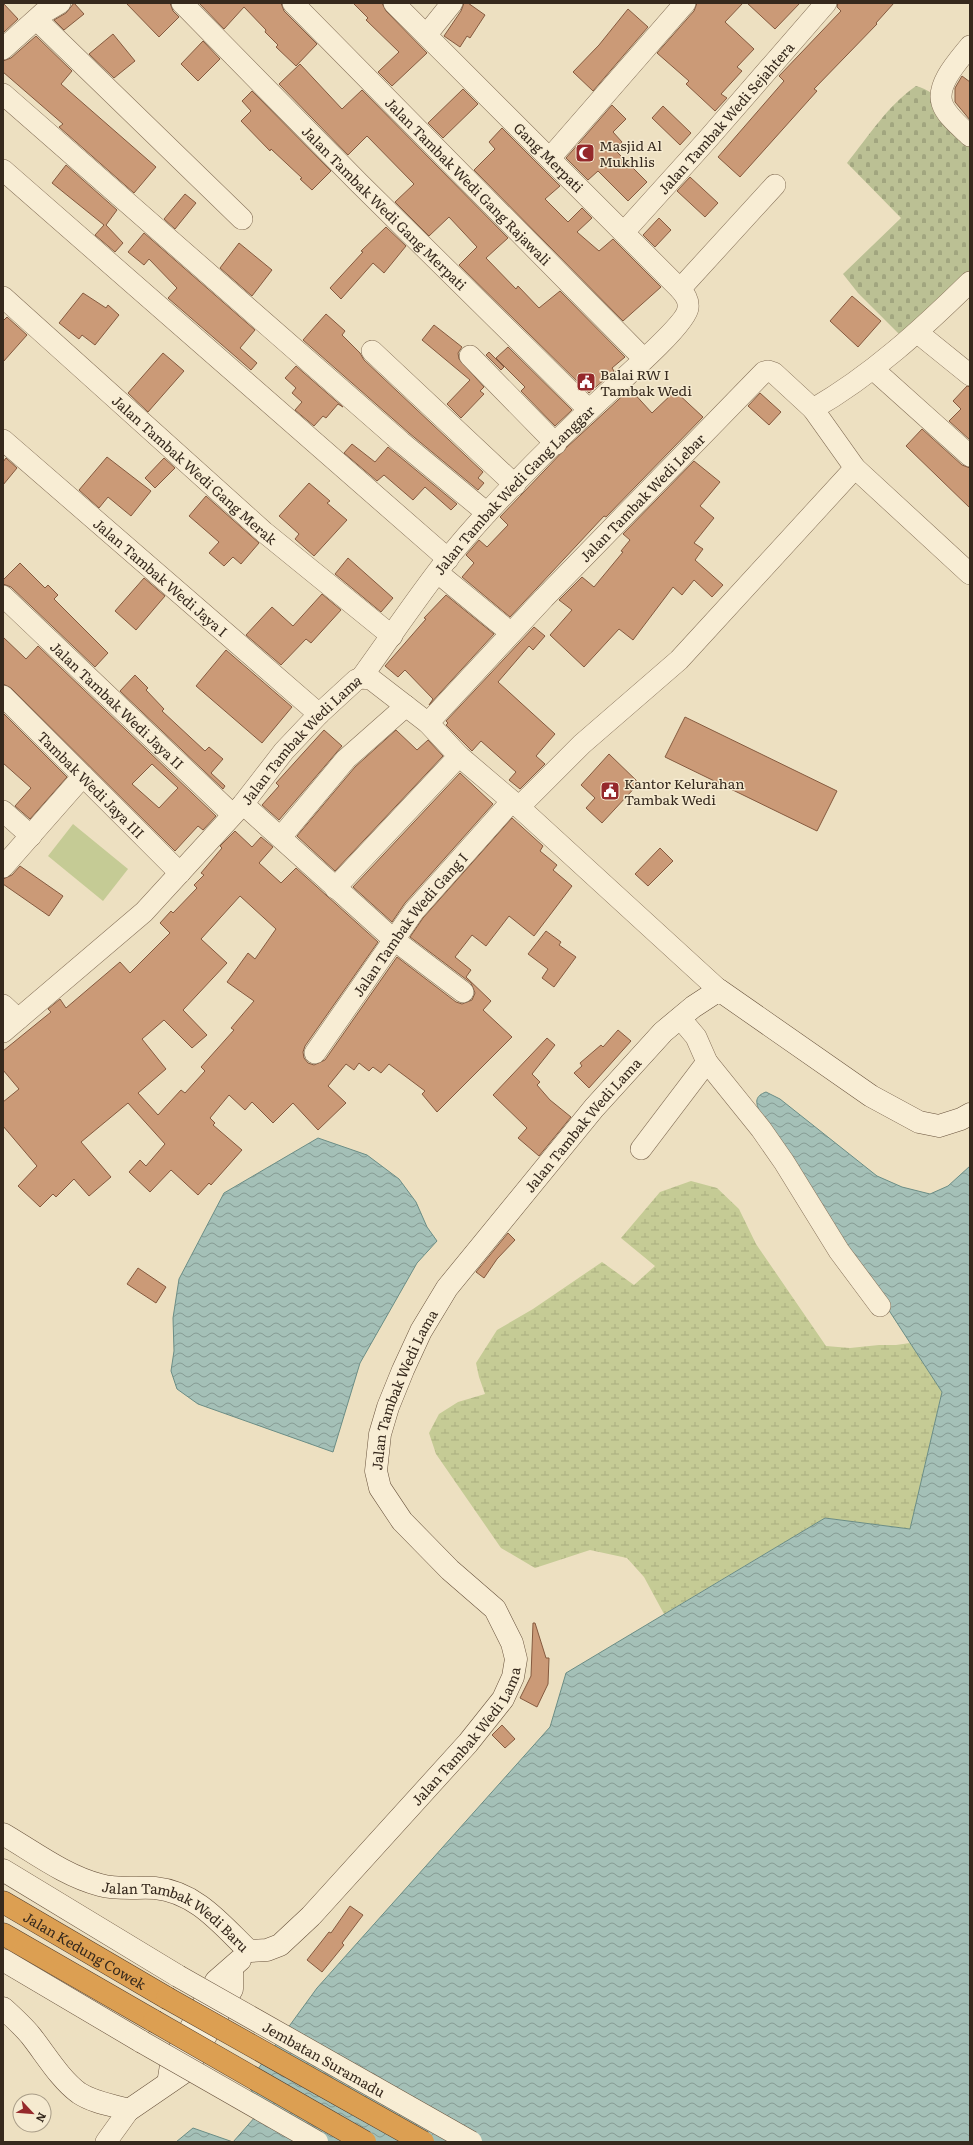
<svg xmlns="http://www.w3.org/2000/svg" width="973" height="2145" viewBox="0 0 973 2145" font-family="Literata,serif">
  <style>
    .wetland { fill: url(#wetland-marsh) }
    .cemetery { fill: url(#cemetery-stones) }
    .pitch { fill: #c5cb95 }
    .water { fill: url(#water-waves); stroke: #6b8d85 }
    .building { fill: #cb9a77; stroke: #855a3f; fill-rule: evenodd }
    .lines { fill: none; stroke-linecap: round; stroke-linejoin: round }
    .street-casing { stroke: #867159; stroke-width: 22 }
    .secondary-casing { stroke: #68523c; stroke-width: 23 }
    .highway-casing { stroke: #543f2d; stroke-width: 23 }
    .street { stroke: #f8edd4; stroke-width: 21 }
    .secondary { stroke: #f8edd4; stroke-width: 22 }
    .highway { stroke: #dc9f52; stroke-width: 22 }
    .secondary-bridge-casing { stroke: #68523c; stroke-width: 23; stroke-linecap: butt }
    .highway-bridge-casing { stroke: #543f2d; stroke-width: 23; stroke-linecap: butt }
    .secondary-bridge { stroke: #f8edd4; stroke-width: 22 }
    .highway-bridge { stroke: #dc9f52; stroke-width: 22 }
    .labels { text-anchor: middle; dominant-baseline: central; stroke-width: 3; stroke-linejoin: round; paint-order: stroke }
    .street-label { font-size: 14px; fill: #36291d; stroke: #f5ead0 }
    .poi-label { font-size: 14px; fill: #36291d; stroke: #f5ead0; text-anchor: start }
  </style>
  <defs>
    <pattern id="wetland-marsh" width="20" height="14" patternUnits="userSpaceOnUse"><rect width="20" height="14" fill="#c5cb95"/><path d="M1 5h8M5 5V1M11 12h8M15 12V8" fill="none" stroke="#aaae80"/></pattern>
    <pattern id="cemetery-stones" width="16" height="16" patternUnits="userSpaceOnUse"><rect width="16" height="16" fill="#bbc094"/><path d="M2 7V4a2 2 0 0 1 4 0v3zM10 15v-3a2 2 0 0 1 4 0v3z" fill="#a1a57f"/></pattern>
    <pattern id="water-waves" width="16" height="10" patternUnits="userSpaceOnUse"><rect width="16" height="10" fill="#a4c0b7"/><path d="M0 5q4-4 8 0t8 0" fill="none" stroke="#869c94"/></pattern>
  </defs>
  <rect width="100%" height="100%" fill="#ede0c1"/>
  <path class="wetland" d="M 691,1181 L 717,1188 L 739,1209 L 756,1244 L 826,1346 L 850,1348 L 879,1345 L 896,1345 L 910,1343 L 942,1392 L 910,1529 L 825,1518 L 664,1614 L 644,1577 L 627,1558 L 590,1550 L 535,1568 L 501,1548 L 436,1454 L 429,1433 L 439,1414 L 458,1402 L 485,1394 L 479,1377 L 476,1363 L 497,1330 L 533,1309 L 602,1262 L 634,1285 L 655,1266 L 621,1238 L 660,1192 Z"/>
  <path class="cemetery" d="M 916,86 C 939,91 955,119 970,136 L 970,282 L 907,342 L 858,293 L 843,274 L 901,218 L 847,163 C 868,137 888,105 916,86 Z"/>
  <path class="pitch" d="M 73,824 L 128,869 L 103,901 L 48,856 Z"/>
  <path class="water" d="M 766,1092 L 780,1099 L 877,1176 L 902,1187 L 930,1194 L 948,1186 L 970,1166 L 970,2142 L 176,2142 L 193,2128 L 233,2142 L 263,2108 L 247,2084 L 317,1988 L 550,1727 L 566,1673 L 825,1518 L 910,1529 L 942,1392 L 760,1112 C 755,1102 755,1096 766,1092 Z
    M 318,1138 L 367,1155 L 399,1179 L 416,1202 L 427,1227 L 437,1241 L 417,1263 L 360,1363 L 333,1452 L 198,1404 L 177,1389 L 171,1371 L 174,1351 L 173,1318 L 179,1279 L 224,1193 Z"/>
  <path class="building" d="M 3,3 L 18,19 L 3,33 Z
    M 74,3 L 84,14 L 64,30 L 54,20 L 66,13 Z
    M 126,3 L 170,3 L 173,11 L 179,17 L 159,37 Z
    M 199,3 L 281,3 L 284,11 L 317,44 L 296,66 L 276,47 L 278,45 L 265,32 L 266,30 L 244,7 L 224,29 Z
    M 353,3 L 382,3 L 386,11 L 427,53 L 392,86 L 378,72 L 399,52 L 366,20 L 368,18 Z
    M 464,3 L 468,3 L 485,15 L 470,38 L 467,36 L 460,47 L 444,36 L 461,11 Z
    M 697,3 L 743,3 L 725,22 L 754,49 L 737,67 L 742,71 L 721,94 L 727,98 L 715,111 L 686,84 L 689,81 L 657,53 L 694,11 Z
    M 747,3 L 800,3 L 775,29 Z
    M 838,3 L 894,3 L 876,23 L 877,24 L 814,89 L 817,91 L 740,177 L 718,157 L 784,81 L 779,76 L 841,11 L 837,7 Z
    M 628,9 L 648,27 L 593,91 L 573,72 L 599,45 Z
    M 113,34 L 135,61 L 114,78 L 89,54 Z
    M 36,36 L 72,71 L 61,84 L 156,167 L 134,193 L 59,127 L 63,124 L 3,72 L 3,61 L 11,58 Z
    M 203,41 L 220,59 L 198,81 L 181,64 Z
    M 300,64 L 342,109 L 362,90 L 508,238 L 486,258 L 516,289 L 518,286 L 539,308 L 560,291 L 625,357 L 612,368 L 614,371 L 589,393 L 459,265 L 477,247 L 449,217 L 429,236 L 395,202 L 414,184 L 367,136 L 348,155 L 279,84 Z
    M 962,76 L 970,82 L 970,120 L 955,102 L 955,88 Z
    M 463,89 L 478,104 L 443,138 L 428,123 Z
    M 252,91 L 331,171 L 312,190 L 300,179 L 302,178 L 271,149 L 270,151 L 241,121 L 251,111 L 242,101 Z
    M 612,105 L 626,119 L 613,132 L 622,142 L 614,149 L 647,182 L 628,201 L 598,171 L 588,180 L 566,158 Z
    M 663,106 L 691,133 L 680,145 L 652,118 Z
    M 502,128 L 560,186 L 545,199 L 568,222 L 582,208 L 592,218 L 577,232 L 599,251 L 613,239 L 661,287 L 623,321 L 474,170 L 495,149 L 489,142 Z
    M 66,165 L 117,210 L 106,225 L 123,243 L 115,252 L 95,235 L 104,225 L 52,183 Z
    M 690,177 L 718,203 L 705,217 L 677,191 Z
    M 185,194 L 196,203 L 175,229 L 164,219 Z
    M 659,218 L 671,230 L 655,247 L 643,235 Z
    M 386,227 L 406,246 L 384,273 L 373,263 L 341,299 L 330,288 L 363,252 L 361,251 Z
    M 144,233 L 255,330 L 240,348 L 257,363 L 251,370 L 168,298 L 177,288 L 149,259 L 144,265 L 128,252 Z
    M 239,243 L 272,270 L 252,296 L 220,268 Z
    M 83,293 L 106,308 L 108,305 L 119,315 L 95,345 L 82,335 L 79,339 L 59,323 Z
    M 852,296 L 881,321 L 858,347 L 830,321 Z
    M 326,314 L 345,331 L 342,335 L 360,353 L 364,360 L 483,472 L 478,478 L 484,483 L 478,490 L 409,433 L 303,340 Z
    M 7,317 L 27,335 L 3,362 L 3,321 Z
    M 434,325 L 462,347 L 458,353 L 459,359 L 484,387 L 480,391 L 484,394 L 461,418 L 447,404 L 470,380 L 422,340 Z
    M 508,347 L 572,410 L 555,426 L 521,391 L 525,387 L 496,358 Z
    M 489,352 L 504,367 L 501,370 L 486,355 Z
    M 163,353 L 184,371 L 148,412 L 128,393 Z
    M 296,366 L 343,407 L 338,404 L 326,418 L 323,416 L 314,426 L 295,410 L 302,402 L 292,393 L 296,388 L 285,378 Z
    M 967,386 L 970,387 L 970,440 L 949,421 L 961,409 L 953,401 Z
    M 630,389 L 652,413 L 675,391 L 703,417 L 606,517 L 604,516 L 510,617 L 462,577 L 474,563 L 466,555 L 479,540 L 487,547 L 508,525 L 500,517 L 567,447 Z
    M 760,393 L 781,412 L 769,425 L 748,406 Z
    M 922,429 L 962,465 L 970,468 L 970,508 L 906,446 Z
    M 352,444 L 375,462 L 388,447 L 457,504 L 451,510 L 425,487 L 413,500 L 384,475 L 377,481 L 344,453 Z
    M 107,457 L 151,491 L 131,516 L 108,497 L 99,508 L 79,490 Z
    M 6,458 L 17,468 L 3,485 L 3,462 Z
    M 164,458 L 175,468 L 155,488 L 145,478 Z
    M 694,461 L 720,482 L 700,506 L 714,518 L 694,543 L 703,549 L 695,560 L 723,585 L 712,597 L 694,580 L 682,595 L 673,587 L 633,640 L 619,629 L 584,667 L 550,635 L 572,610 L 559,600 L 582,577 L 594,587 L 623,552 L 621,551 L 630,540 L 623,534 Z
    M 309,483 L 330,501 L 327,503 L 347,520 L 314,556 L 295,539 L 299,534 L 279,516 Z
    M 206,496 L 259,543 L 241,564 L 233,557 L 224,566 L 209,553 L 219,542 L 189,516 Z
    M 348,558 L 393,598 L 381,612 L 335,574 Z
    M 20,563 L 45,588 L 48,585 L 58,595 L 54,599 L 108,653 L 95,667 L 11,587 L 3,584 L 3,580 Z
    M 144,578 L 165,596 L 136,630 L 115,611 Z
    M 322,594 L 341,610 L 311,643 L 306,639 L 281,665 L 246,635 L 272,607 L 293,626 Z
    M 446,595 L 494,634 L 429,705 L 433,699 L 405,670 L 398,677 L 385,666 L 426,619 L 424,618 Z
    M 534,627 L 545,636 L 533,650 L 529,646 L 498,682 L 555,734 L 536,756 L 545,764 L 520,789 L 509,780 L 516,772 L 481,741 L 472,751 L 446,725 L 448,723 L 446,721 Z
    M 3,637 L 26,659 L 38,646 L 216,816 L 203,830 L 198,826 L 175,851 L 11,688 L 3,684 ZM 152,764 L 178,788 L 159,808 L 132,784 Z
    M 226,650 L 292,707 L 262,743 L 196,686 Z
    M 135,675 L 148,688 L 146,690 L 164,709 L 162,711 L 205,751 L 209,747 L 223,759 L 211,773 L 225,786 L 223,789 L 120,691 Z
    M 3,713 L 67,777 L 30,819 L 15,806 L 31,788 L 3,763 Z
    M 685,717 L 837,791 L 817,831 L 665,757 Z
    M 324,730 L 342,746 L 279,820 L 262,805 L 279,786 L 276,783 Z
    M 396,730 L 417,750 L 428,740 L 443,756 L 335,871 L 297,836 L 355,767 Z
    M 609,754 L 639,783 L 602,823 L 586,808 L 595,798 L 581,785 Z
    M 460,773 L 493,804 L 405,903 L 392,922 L 353,887 Z
    M 512,818 L 543,846 L 540,851 L 557,865 L 553,870 L 572,886 L 534,936 L 509,916 L 486,946 L 472,935 L 455,957 L 471,970 L 466,977 L 491,1001 L 483,1010 L 512,1037 L 437,1112 L 422,1094 L 425,1091 L 389,1064 L 381,1073 L 373,1067 L 369,1071 L 359,1063 L 354,1070 L 346,1064 L 328,1086 L 346,1103 L 318,1130 L 293,1103 L 273,1123 L 252,1102 L 245,1110 L 229,1095 L 210,1118 L 215,1123 L 213,1125 L 242,1150 L 211,1185 L 209,1183 L 198,1195 L 171,1170 L 150,1192 L 129,1172 L 140,1160 L 146,1166 L 165,1144 L 128,1103 L 81,1142 L 111,1177 L 89,1196 L 74,1179 L 56,1197 L 53,1194 L 40,1207 L 18,1186 L 37,1166 L 3,1126 L 3,1102 L 19,1089 L 3,1070 L 3,1051 L 51,1012 L 48,1009 L 60,999 L 66,1008 L 120,962 L 130,973 L 170,933 L 160,923 L 171,911 L 173,913 L 197,888 L 194,885 L 204,875 L 201,873 L 222,848 L 220,846 L 235,831 L 252,847 L 261,837 L 273,847 L 259,863 L 281,883 L 296,868 L 378,942 L 305,1046 L 303,1052 L 304,1058 L 308,1063 L 314,1065 L 325,1060 L 397,957 L 456,1002 L 462,1004 L 472,1000 L 475,993 L 471,983 L 410,937 L 423,918 ZM 240,896 L 276,929 L 255,959 L 248,953 L 227,982 L 254,1001 L 231,1028 L 234,1030 L 201,1067 L 205,1071 L 185,1093 L 181,1090 L 158,1115 L 138,1093 L 166,1069 L 142,1039 L 164,1020 L 192,1048 L 207,1035 L 183,1010 L 227,963 L 201,939 Z
    M 660,848 L 673,861 L 648,886 L 635,874 Z
    M 20,866 L 63,896 L 49,916 L 3,884 L 3,879 L 12,875 Z
    M 546,931 L 561,942 L 559,945 L 576,957 L 554,987 L 542,978 L 548,969 L 528,954 Z
    M 618,1030 L 631,1041 L 589,1088 L 574,1073 L 582,1066 L 580,1063 L 601,1045 L 603,1047 Z
    M 547,1038 L 555,1045 L 532,1074 L 540,1082 L 537,1085 L 550,1100 L 571,1117 L 539,1156 L 518,1138 L 527,1128 L 493,1095 Z
    M 508,1233 L 515,1240 L 497,1259 L 484,1278 L 476,1272 Z
    M 138,1268 L 166,1287 L 156,1303 L 127,1284 Z
    M 533,1623 L 535,1623 L 546,1658 L 549,1658 L 548,1684 L 537,1707 L 520,1698 L 531,1676 Z
    M 502,1725 L 515,1739 L 505,1748 L 492,1735 Z
    M 350,1906 L 363,1915 L 342,1943 L 344,1945 L 322,1972 L 307,1960 L 329,1932 L 331,1933 Z"/>
  <g class="lines">
    <g class="street-casing">
      <g id="street">
        <path id="s1" d="M 182,3 L 359,183 L 589,410"/>
        <path id="s2" d="M 293,3 L 644,359"/>
        <path d="M 37,20 L 242,219"/>
        <path d="M 427,34 L 452,3"/>
        <path d="M 970,46 C 959,60 936,84 942,103 C 946,116 961,127 970,136"/>
        <path d="M 3,49 L 43,13 L 60,3"/>
        <path d="M 3,94 L 401,442 L 487,513"/>
        <path d="M 550,158 L 685,3"/>
        <path d="M 3,170 L 448,559"/>
        <path id="s3" d="M 624,232 L 707,140 L 826,3"/>
        <path d="M 680,289 L 775,185"/>
        <path id="s4" d="M 3,297 L 264,532 L 392,636"/>
        <path d="M 918,333 L 970,375"/>
        <path d="M 372,351 L 515,485"/>
        <path d="M 470,356 L 556,444"/>
        <path d="M 873,369 L 970,456"/>
        <path d="M 813,409 L 855,468 L 970,574"/>
        <path id="s5" d="M 3,440 L 319,714"/>
        <path d="M 438,573 L 511,633"/>
        <path id="s6" d="M 3,596 L 232,814"/>
        <path id="s7" d="M 361,678 C 390,638 418,596 448,558 C 494,502 548,448 601,399 C 616,385 687,324 688,308 C 689,300 685,295 680,289 L 394,3"/>
        <path id="s8" d="M 3,696 L 180,873"/>
        <path id="s9" d="M 428,723 L 544,598 L 764,372 L 768,371 L 774,373 L 813,409 C 872,375 922,329 970,282"/>
        <path d="M 243,804 L 393,939 L 463,992"/>
        <path d="M 519,807 L 582,744 L 679,660 L 855,468"/>
        <path d="M 3,811 L 31,836"/>
        <path d="M 281,837 L 346,759 L 406,706"/>
        <path d="M 3,867 L 83,776"/>
        <path d="M 335,888 L 459,756"/>
        <path d="M 3,1005 L 18,1019"/>
        <path d="M 680,1018 L 696,1037 L 707,1062 L 761,1129 L 784,1162 L 839,1251 L 880,1306"/>
        <path id="s10" d="M 3,1032 L 144,912 L 243,804 L 284,751 L 319,714 L 356,680 L 361,678 L 371,679 L 428,723 L 459,756 L 519,807 L 719,990"/>
        <path id="s11" d="M 315,1053 L 414,911 L 511,802"/>
        <path d="M 641,1149 L 707,1062"/>
        <path d="M 106,2142 L 129,2110"/>
      </g>
    </g>
    <g class="secondary-casing">
      <g id="secondary">
        <path id="s12" d="M 3,1834 C 34,1852 65,1876 100,1885 C 118,1890 136,1887 155,1888 C 196,1892 221,1924 249,1951"/>
        <path d="M 3,1870 L 178,1976"/>
        <path id="s13" d="M 249,1951 L 267,1950 L 280,1945 L 311,1916 L 468,1743 L 503,1699 L 513,1677 L 516,1659 L 512,1643 L 495,1609 L 450,1570 L 402,1521 L 380,1488 L 376,1471 L 380,1434 L 388,1407 L 403,1370 L 421,1331 L 447,1288 L 594,1108 L 663,1032 L 693,1007 L 719,990 L 871,1096 L 919,1122 L 939,1126 L 961,1119 L 970,1114"/>
        <path d="M 3,1960 L 142,2042"/>
        <path d="M 3,2008 C 13,2017 23,2026 31,2036 C 46,2055 60,2079 79,2093 C 94,2103 113,2105 129,2110 L 186,2071 L 232,1989 L 232,1969"/>
        <path d="M 169,2078 L 171,2065 L 216,1981 L 240,1960"/>
      </g>
    </g>
    <g class="highway-casing">
      <g id="highway">
        <path id="s14" d="M 3,1902 L 167,1998"/>
        <path d="M 3,1934 L 154,2021"/>
      </g>
    </g>
    <use href="#street" class="street"/>
    <use href="#secondary" class="secondary"/>
    <use href="#highway" class="highway"/>
    <g class="secondary-bridge-casing">
      <g id="secondary-bridge">
        <path id="s15" d="M 178,1976 L 471,2142"/>
        <path d="M 142,2042 L 317,2142"/>
      </g>
    </g>
    <g class="highway-bridge-casing">
      <path id="highway-bridge" d="M 167,1998 L 423,2142
        M 154,2021 L 365,2142"/>
    </g>
    <use href="#secondary-bridge" class="secondary-bridge"/>
    <use href="#highway-bridge" class="highway-bridge"/>
  </g>
  <defs>
    <g id="mosque-square" transform="scale(1)"><rect x="-9" y="-9" width="18" height="18" rx="4" fill="#95292b" stroke="#f5ead0"/><path d="M3.5-4.9A6 6 0 1 0 3.5 4.9A5 5 0 1 1 3.5-4.9Z" fill="#fff"/></g>
    <g id="civic-square" transform="scale(1)"><rect x="-9" y="-9" width="18" height="18" rx="4" fill="#95292b" stroke="#f5ead0"/><path d="M-.6-6.5H3V-4.5H.6V-3L4-1V1h2V6H-6V1h2V-1L-.6-3ZM-1.2 2.5V6h2.4V2.5Z" fill="#fff"/></g>
  </defs>
  <g fill-rule="evenodd">
    <use href="#mosque-square" x="585" y="153"/>
    <use href="#civic-square" x="586" y="382"/>
    <use href="#civic-square" x="610" y="791"/>
  </g>
  <g class="labels">
    <g class="street-label">
      <text stroke="none"><textPath href="#s3" startOffset="153">Jalan Tambak Wedi Sejahtera</textPath></text>
      <text transform="translate(549 157) rotate(45)">Gang Merpati</text>
      <text stroke="none"><textPath href="#s2" startOffset="250">Jalan Tambak Wedi Gang Rajawali</textPath></text>
      <text stroke="none"><textPath href="#s1" startOffset="288">Jalan Tambak Wedi Gang Merpati</textPath></text>
      <text stroke="none"><textPath href="#s4" startOffset="258">Jalan Tambak Wedi Gang Merak</textPath></text>
      <text stroke="none"><textPath href="#s7" startOffset="243">Jalan Tambak Wedi Gang Langgar</textPath></text>
      <text stroke="none"><textPath href="#s9" startOffset="311">Jalan Tambak Wedi Lebar</textPath></text>
      <text stroke="none"><textPath href="#s5" startOffset="209">Jalan Tambak Wedi Jaya I</textPath></text>
      <text stroke="none"><textPath href="#s6" startOffset="158">Jalan Tambak Wedi Jaya II</textPath></text>
      <text stroke="none"><textPath href="#s10" startOffset="419">Jalan Tambak Wedi Lama</textPath></text>
      <text stroke="none"><textPath href="#s8" startOffset="125">Tambak Wedi Jaya III</textPath></text>
      <text stroke="none"><textPath href="#s11" startOffset="160">Jalan Tambak Wedi Gang I</textPath></text>
      <text stroke="none"><textPath href="#s13" startOffset="1057">Jalan Tambak Wedi Lama</textPath></text>
      <text stroke="none"><textPath href="#s13" startOffset="733">Jalan Tambak Wedi Lama</textPath></text>
      <text stroke="none"><textPath href="#s13" startOffset="313">Jalan Tambak Wedi Lama</textPath></text>
      <text stroke="none"><textPath href="#s12" startOffset="195">Jalan Tambak Wedi Baru</textPath></text>
      <text stroke="none"><textPath href="#s14" startOffset="95">Jalan Kedung Cowek</textPath></text>
      <text stroke="none"><textPath href="#s15" startOffset="168">Jembatan Suramadu</textPath></text>
    </g>
    <g class="poi-label">
      <text x="599" y="145">Masjid Al<tspan x="599" dy="16">Mukhlis</tspan></text>
      <text x="600" y="374">Balai RW I<tspan x="600" dy="16">Tambak Wedi</tspan></text>
      <text x="624" y="783">Kantor Kelurahan<tspan x="624" dy="16">Tambak Wedi</tspan></text>
    </g>
  </g>
  <rect width="973" height="2145" fill="none" stroke="#36291d" stroke-width="8"/>
  <g transform="translate(32 2113) rotate(116)"><circle r="19" fill="#f5ead0" stroke="#a99d88"/>
  <path d="M0-3L7 15L0 10L-7 15Z" fill="#95292b"/>
  <text y="-6" font-size="11" font-weight="bold" text-anchor="middle" fill="#36291d">N</text>
  </g>
</svg>
